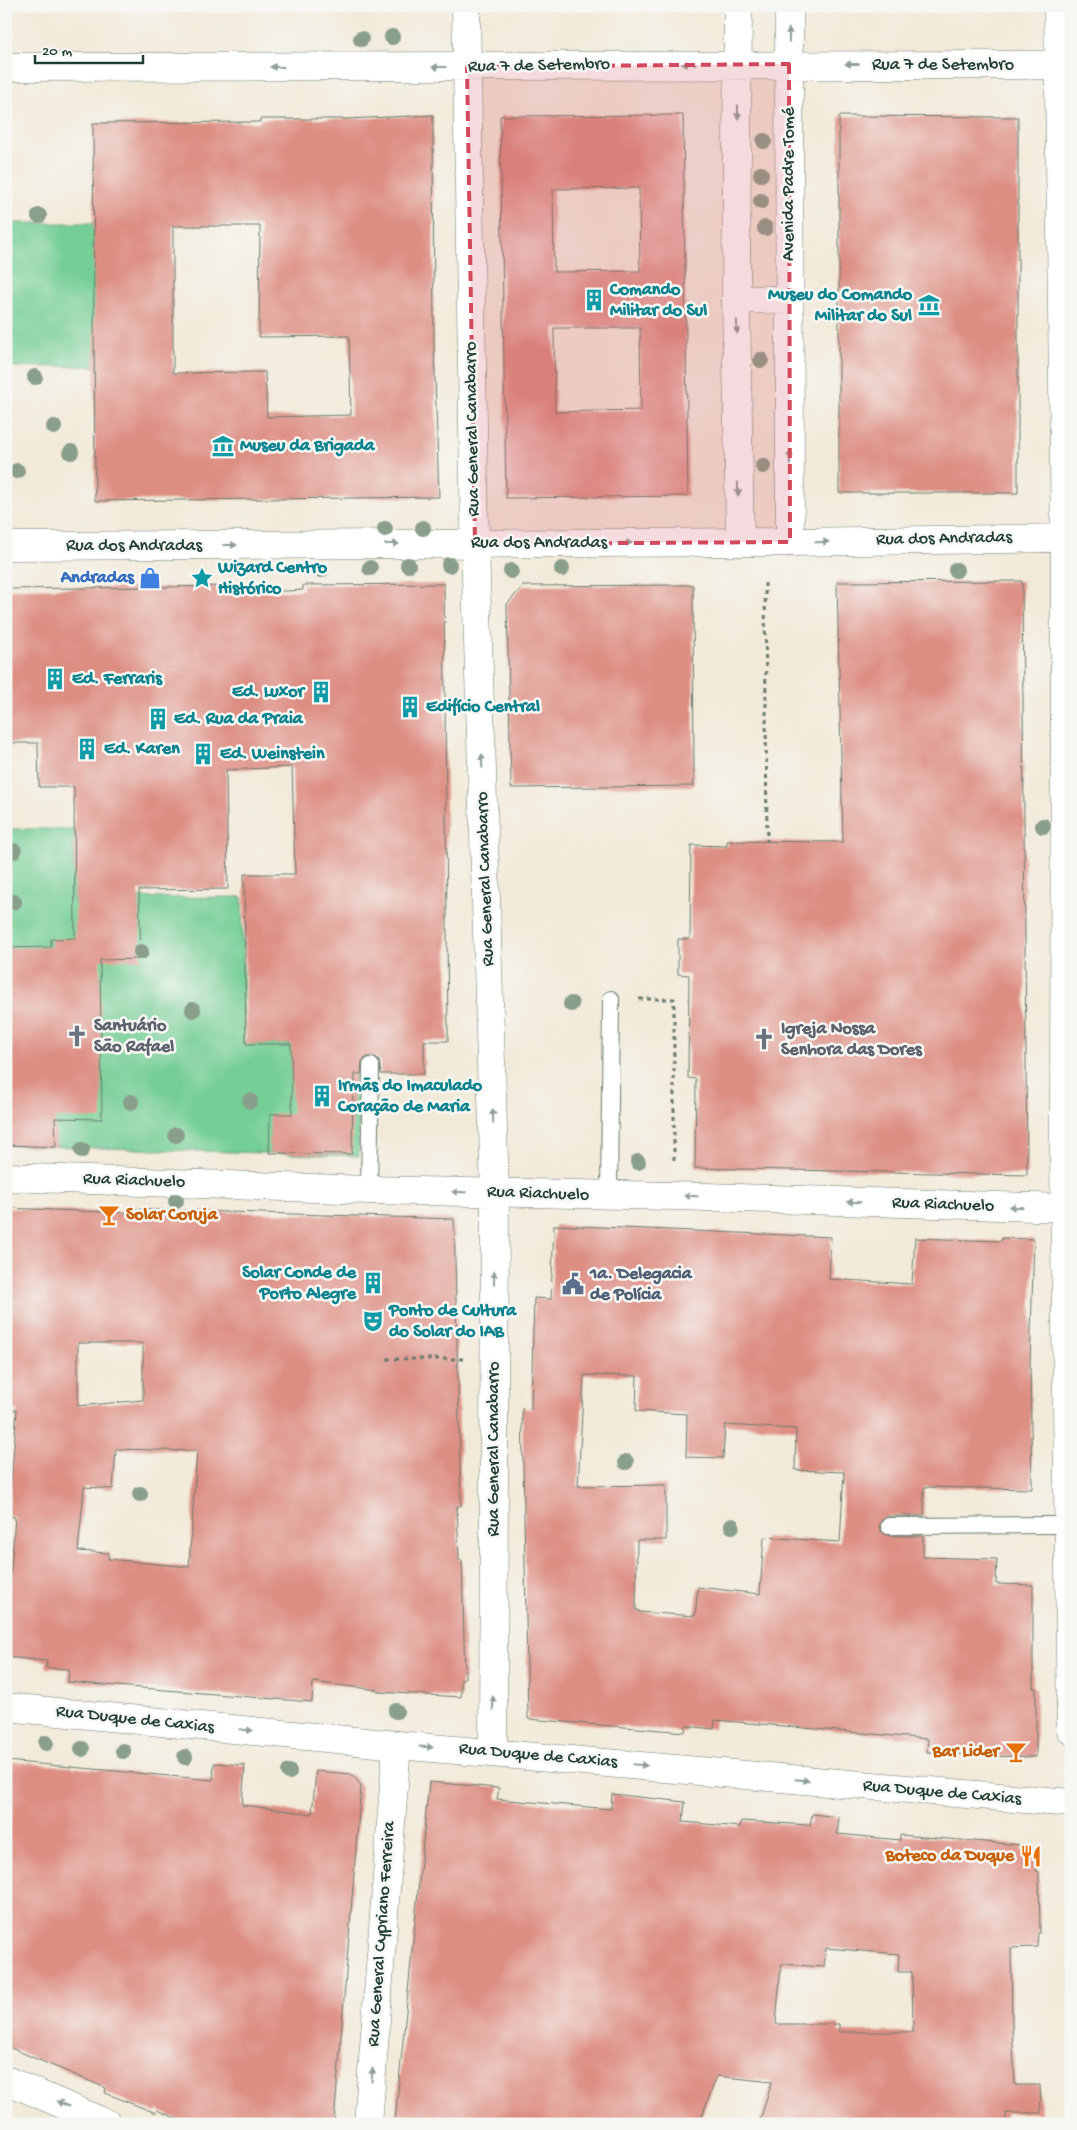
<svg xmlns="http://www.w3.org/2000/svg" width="1077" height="2130" viewBox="0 0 1077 2130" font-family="'Gochi Hand',sans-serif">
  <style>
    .green { fill: #75ce95; stroke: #4a8664 }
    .building { fill: #dd8e83; fill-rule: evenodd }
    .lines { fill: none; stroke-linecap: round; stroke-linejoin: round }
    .lane-casing { stroke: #697a6e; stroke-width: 18 }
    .street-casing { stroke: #697a6e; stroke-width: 29 }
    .secondary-casing { stroke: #697a6e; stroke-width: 29 }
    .path { stroke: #697a6e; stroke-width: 3; stroke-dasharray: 4 4; stroke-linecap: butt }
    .lane { stroke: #fff; stroke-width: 16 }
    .street { stroke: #fff; stroke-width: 28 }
    .secondary { stroke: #fff; stroke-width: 28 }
    .tree { fill: #8a9f8b }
    .oneway { fill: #8f9e9a }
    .marked { fill: #d1495b; fill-opacity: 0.2; stroke: #d1495b; stroke-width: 4; stroke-dasharray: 10 6; stroke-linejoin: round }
    .labels { text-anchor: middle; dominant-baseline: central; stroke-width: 5; stroke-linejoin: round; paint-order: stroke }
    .street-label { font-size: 18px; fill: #1f3d34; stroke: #f6f6f2 }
    .culture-label { font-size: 18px; font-weight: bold; fill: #0d838f; stroke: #f6f6f2; text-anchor: start }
    .shop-label { font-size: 18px; font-weight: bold; fill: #366cbe; stroke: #f6f6f2; text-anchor: end }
    .worship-label { font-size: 18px; font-weight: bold; fill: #5b616d; stroke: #f6f6f2; text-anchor: start }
    .food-label { font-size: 18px; font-weight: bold; fill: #c56008; stroke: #f6f6f2; text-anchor: end }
    .service-label { font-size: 18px; font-weight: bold; fill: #4e5e75; stroke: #f6f6f2; text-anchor: start }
  </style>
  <rect width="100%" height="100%" fill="#f6f6f2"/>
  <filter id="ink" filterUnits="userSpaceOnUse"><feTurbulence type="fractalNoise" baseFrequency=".02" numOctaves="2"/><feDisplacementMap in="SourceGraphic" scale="10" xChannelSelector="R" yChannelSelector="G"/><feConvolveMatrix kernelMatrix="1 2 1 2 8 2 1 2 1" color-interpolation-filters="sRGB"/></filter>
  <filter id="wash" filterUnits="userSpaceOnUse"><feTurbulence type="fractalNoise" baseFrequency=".0096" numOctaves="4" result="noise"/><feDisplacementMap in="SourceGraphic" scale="20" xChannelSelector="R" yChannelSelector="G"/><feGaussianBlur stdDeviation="1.12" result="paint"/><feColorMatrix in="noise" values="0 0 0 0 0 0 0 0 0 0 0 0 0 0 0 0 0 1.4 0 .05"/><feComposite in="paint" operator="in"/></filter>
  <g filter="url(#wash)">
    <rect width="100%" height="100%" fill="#f2ead9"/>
    <path class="green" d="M 6,223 L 94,223 L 95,366 L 6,367 Z
      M 6,829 L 74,829 L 74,902 L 109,902 L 109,898 L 242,897 L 244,1044 L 359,1044 L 359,1156 L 6,1145 Z"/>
    <g id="blocks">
      <path class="building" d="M 433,115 L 434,346 L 439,497 L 95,501 L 93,123 L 260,122 L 260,119 L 346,119 ZM 173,226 L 260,226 L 259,337 L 349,336 L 351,415 L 267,417 L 265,372 L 173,373 Z
        M 683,115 L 688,496 L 506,498 L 500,116 ZM 639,188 L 640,271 L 554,272 L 553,189 ZM 554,328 L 640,328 L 641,410 L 555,412 Z
        M 839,116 L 1018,117 L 1018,493 L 839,493 Z
        M 1022,581 L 1027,1175 L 695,1168 L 696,1079 L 688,1078 L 689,975 L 678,974 L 678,939 L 690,939 L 691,845 L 727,846 L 727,841 L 843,842 L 837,582 Z
        M 444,584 L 448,1041 L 424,1041 L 424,1074 L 381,1074 L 379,1061 L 376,1057 L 367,1057 L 362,1061 L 361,1074 L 355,1074 L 355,1083 L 353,1083 L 352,1154 L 269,1153 L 270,1114 L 292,1114 L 291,1044 L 246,1044 L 244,874 L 295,874 L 292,767 L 226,770 L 228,889 L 139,890 L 141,959 L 100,960 L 102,1119 L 55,1118 L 56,1147 L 6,1145 L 6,948 L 51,947 L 51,939 L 75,938 L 74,787 L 39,787 L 38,743 L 6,743 L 6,589 L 233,586 L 233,591 L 288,591 L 303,590 L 303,585 Z
        M 693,585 L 694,786 L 511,788 L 507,604 L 523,586 Z
        M 6,1208 L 130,1213 L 131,1209 L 454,1219 L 461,1506 L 457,1506 L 459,1560 L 462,1560 L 465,1679 L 461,1680 L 461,1697 L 378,1692 L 378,1690 L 313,1682 L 312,1702 L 68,1682 L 69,1669 L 46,1668 L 47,1661 L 6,1657 L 6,1582 L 10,1583 L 15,1517 L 8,1517 L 17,1410 L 6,1410 ZM 78,1343 L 143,1343 L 143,1400 L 78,1406 ZM 116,1449 L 197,1451 L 189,1567 L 108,1559 L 109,1553 L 78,1551 L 84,1487 L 113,1489 Z
        M 554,1225 L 831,1237 L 829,1279 L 912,1284 L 915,1238 L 1001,1241 L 1002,1238 L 1034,1239 L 1030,1363 L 1032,1489 L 924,1487 L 924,1516 L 888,1516 L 881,1521 L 879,1527 L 881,1531 L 889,1536 L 923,1536 L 923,1557 L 997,1559 L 996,1584 L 1033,1585 L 1033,1688 L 1036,1688 L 1036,1757 L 983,1756 L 927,1752 L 928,1739 L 715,1720 L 714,1729 L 686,1726 L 685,1732 L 528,1719 L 522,1408 L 531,1409 L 534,1298 L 551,1299 ZM 584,1375 L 637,1376 L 636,1411 L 687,1414 L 686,1457 L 723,1458 L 725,1425 L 796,1429 L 795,1470 L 844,1472 L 840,1542 L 764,1537 L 760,1594 L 698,1587 L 695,1616 L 639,1612 L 639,1610 L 636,1610 L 637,1540 L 666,1540 L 666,1485 L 578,1486 Z
        M 6,1761 L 213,1780 L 214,1763 L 245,1765 L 242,1805 L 312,1814 L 316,1771 L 351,1774 L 357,1780 L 361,1786 L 334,2124 L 188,2124 L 157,2110 L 156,2113 L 105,2093 L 106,2088 L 6,2046 Z
        M 429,1782 L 499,1788 L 497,1799 L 611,1809 L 612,1794 L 685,1802 L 683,1822 L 740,1827 L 741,1821 L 810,1825 L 812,1814 L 839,1817 L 837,1834 L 900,1840 L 900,1835 L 1022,1845 L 1022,1851 L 1035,1851 L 1036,1871 L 1039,1872 L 1040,1933 L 1038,1933 L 1037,1947 L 1011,1948 L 1012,2024 L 1015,2085 L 1040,2085 L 1041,2113 L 1006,2113 L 1006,2124 L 759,2124 L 772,2082 L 717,2076 L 699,2124 L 411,2124 L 395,2121 ZM 826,1948 L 899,1954 L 898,1972 L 912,1972 L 913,2032 L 839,2032 L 839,2024 L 776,2024 L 781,1964 L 824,1967 Z"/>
    </g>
  </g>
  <g filter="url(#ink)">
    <use href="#blocks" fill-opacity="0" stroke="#697a6e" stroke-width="1"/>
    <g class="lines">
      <g class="lane-casing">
        <path id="lane" d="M 369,1190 L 371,1066
          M 609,1196 L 611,999
          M 889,1526 L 1067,1525"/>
      </g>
      <g class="street-casing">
        <path id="street" d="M 466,6 L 475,544 L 495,1193 L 493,1752
          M 738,6 L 736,299 L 740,542
          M 789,6 L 790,542
          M 6,67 C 357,67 708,63 1058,65
          M 736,299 L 789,300
          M 6,1177 L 369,1190 L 674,1196 L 1065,1208
          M 6,2080 L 108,2124
          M 368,2124 L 397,1745"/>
      </g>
      <g class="secondary-casing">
        <path id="secondary" d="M 1058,6 L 1065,537 L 1064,1154 L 1071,1730
          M 6,546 L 790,542 L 1071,538
          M 6,1707 L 397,1745 L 1071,1803"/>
      </g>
      <path class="path" d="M 765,583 L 767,841
        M 639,999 L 674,999 L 674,1163
        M 387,1359 L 463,1359"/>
      <use href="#lane" class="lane"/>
      <use href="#street" class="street"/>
      <use href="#secondary" class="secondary"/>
    </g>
    <g class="tree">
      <circle cx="392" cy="37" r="8"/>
      <circle cx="361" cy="39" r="8"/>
      <circle cx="764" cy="141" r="8"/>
      <circle cx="761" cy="174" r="8"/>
      <circle cx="761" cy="201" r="8"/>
      <circle cx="39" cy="216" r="8"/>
      <circle cx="765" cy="228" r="8"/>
      <circle cx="761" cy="360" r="8"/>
      <circle cx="35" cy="377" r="8"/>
      <circle cx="54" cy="427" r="8"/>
      <circle cx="71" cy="452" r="8"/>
      <circle cx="763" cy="466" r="8"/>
      <circle cx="17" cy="471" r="8"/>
      <circle cx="423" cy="528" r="8"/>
      <circle cx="385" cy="529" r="8"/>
      <circle cx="408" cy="565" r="8"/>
      <circle cx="449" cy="565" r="8"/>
      <circle cx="370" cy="568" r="8"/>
      <circle cx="562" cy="569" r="8"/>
      <circle cx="321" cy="570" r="8"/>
      <circle cx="956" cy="570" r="8"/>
      <circle cx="511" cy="571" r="8"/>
      <circle cx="1043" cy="826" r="8"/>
      <circle cx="14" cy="851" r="8"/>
      <circle cx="14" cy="902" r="8"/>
      <circle cx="141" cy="952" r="8"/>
      <circle cx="571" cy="1004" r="8"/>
      <circle cx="193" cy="1010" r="8"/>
      <circle cx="250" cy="1101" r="8"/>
      <circle cx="131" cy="1102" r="8"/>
      <circle cx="176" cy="1135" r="8"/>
      <circle cx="82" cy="1150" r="8"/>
      <circle cx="638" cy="1162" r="8"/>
      <circle cx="176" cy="1201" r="8"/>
      <circle cx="626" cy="1462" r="8"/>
      <circle cx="140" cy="1494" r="8"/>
      <circle cx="732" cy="1526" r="8"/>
      <circle cx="396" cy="1711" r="8"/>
      <circle cx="46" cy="1743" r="8"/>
      <circle cx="82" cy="1749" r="8"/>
      <circle cx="123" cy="1751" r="8"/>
      <circle cx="185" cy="1757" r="8"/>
      <circle cx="289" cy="1772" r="8"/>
    </g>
    <defs><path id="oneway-solid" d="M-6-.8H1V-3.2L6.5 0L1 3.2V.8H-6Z" transform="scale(1.25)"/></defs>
    <g class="oneway">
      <use href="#oneway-solid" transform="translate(789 35) rotate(-90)"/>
      <use href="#oneway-solid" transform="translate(689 64) rotate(179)"/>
      <use href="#oneway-solid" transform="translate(852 64) rotate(-180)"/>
      <use href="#oneway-solid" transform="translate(277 67) rotate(180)"/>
      <use href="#oneway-solid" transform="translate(439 67) rotate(180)"/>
      <use href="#oneway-solid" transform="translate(738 112) rotate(90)"/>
      <use href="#oneway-solid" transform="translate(737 327) rotate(89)"/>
      <use href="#oneway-solid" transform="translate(790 458) rotate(-90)"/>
      <use href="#oneway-solid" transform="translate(738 489) rotate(89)"/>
      <use href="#oneway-solid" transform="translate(822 542) rotate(-1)"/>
      <use href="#oneway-solid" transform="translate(625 543)"/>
      <use href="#oneway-solid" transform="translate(392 544)"/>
      <use href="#oneway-solid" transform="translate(230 545)"/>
      <use href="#oneway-solid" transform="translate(482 761) rotate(-92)"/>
      <use href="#oneway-solid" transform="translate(493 1116) rotate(-92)"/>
      <use href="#oneway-solid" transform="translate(459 1192) rotate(-179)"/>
      <use href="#oneway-solid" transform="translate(691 1196) rotate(-178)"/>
      <use href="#oneway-solid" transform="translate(854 1202) rotate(-178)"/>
      <use href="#oneway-solid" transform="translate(1016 1207) rotate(-178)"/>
      <use href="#oneway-solid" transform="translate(494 1278) rotate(-90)"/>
      <use href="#oneway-solid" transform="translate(493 1703) rotate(-90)"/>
      <use href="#oneway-solid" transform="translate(246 1730) rotate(6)"/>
      <use href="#oneway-solid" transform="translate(426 1747) rotate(4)"/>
      <use href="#oneway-solid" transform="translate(640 1765) rotate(5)"/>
      <use href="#oneway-solid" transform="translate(802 1780) rotate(5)"/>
      <use href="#oneway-solid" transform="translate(372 2075) rotate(-86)"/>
      <use href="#oneway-solid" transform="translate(63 2104) rotate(-157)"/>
    </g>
  </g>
  <path class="marked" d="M 789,64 L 790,542 L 475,544 L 467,67 Z"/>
  <defs>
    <g id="building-bare" transform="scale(1.725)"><path d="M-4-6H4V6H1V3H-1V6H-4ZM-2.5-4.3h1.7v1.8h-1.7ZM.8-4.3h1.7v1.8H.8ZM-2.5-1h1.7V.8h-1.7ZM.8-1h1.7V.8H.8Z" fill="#0f9aa8" stroke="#f6f6f2" stroke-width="2.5" paint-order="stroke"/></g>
    <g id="museum-bare" transform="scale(1.725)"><path d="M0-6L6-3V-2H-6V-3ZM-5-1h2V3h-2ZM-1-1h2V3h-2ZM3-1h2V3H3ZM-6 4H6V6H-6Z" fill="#0f9aa8" stroke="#f6f6f2" stroke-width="2.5" paint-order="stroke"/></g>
    <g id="shop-bare" transform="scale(1.725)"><path d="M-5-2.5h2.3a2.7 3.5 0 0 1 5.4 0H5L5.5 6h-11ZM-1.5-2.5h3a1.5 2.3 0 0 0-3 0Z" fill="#3f7fe0" stroke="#f6f6f2" stroke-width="2.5" paint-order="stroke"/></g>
    <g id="sight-bare" transform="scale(1.725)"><path d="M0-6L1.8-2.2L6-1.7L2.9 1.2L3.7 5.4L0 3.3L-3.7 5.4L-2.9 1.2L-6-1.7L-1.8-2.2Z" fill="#0f9aa8" stroke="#f6f6f2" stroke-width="2.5" paint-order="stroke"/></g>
    <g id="church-bare" transform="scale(1.725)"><path d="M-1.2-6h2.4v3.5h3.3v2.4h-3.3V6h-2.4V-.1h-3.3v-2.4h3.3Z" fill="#6b7280" stroke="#f6f6f2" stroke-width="2.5" paint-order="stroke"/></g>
    <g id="bar-bare" transform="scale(1.725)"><path d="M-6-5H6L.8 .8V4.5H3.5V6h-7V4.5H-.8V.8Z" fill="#e8710a" stroke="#f6f6f2" stroke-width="2.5" paint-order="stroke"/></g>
    <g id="civic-bare" transform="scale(1.725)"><path d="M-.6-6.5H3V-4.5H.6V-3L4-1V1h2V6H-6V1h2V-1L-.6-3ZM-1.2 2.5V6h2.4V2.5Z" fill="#5c6f8a" stroke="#f6f6f2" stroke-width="2.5" paint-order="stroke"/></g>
    <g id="theatre-bare" transform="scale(1.725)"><path d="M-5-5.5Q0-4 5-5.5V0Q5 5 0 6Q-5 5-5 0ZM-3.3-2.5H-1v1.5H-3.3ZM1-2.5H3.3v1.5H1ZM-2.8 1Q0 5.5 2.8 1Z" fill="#0f9aa8" stroke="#f6f6f2" stroke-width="2.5" paint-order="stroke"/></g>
    <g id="restaurant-bare" transform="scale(1.725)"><path d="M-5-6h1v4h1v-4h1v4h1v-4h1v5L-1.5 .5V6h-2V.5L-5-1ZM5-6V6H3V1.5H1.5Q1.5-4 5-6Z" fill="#e8710a" stroke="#f6f6f2" stroke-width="2.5" paint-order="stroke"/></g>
  </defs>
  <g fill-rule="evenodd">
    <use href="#building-bare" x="594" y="300"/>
    <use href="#museum-bare" x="929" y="305"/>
    <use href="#museum-bare" x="223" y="446"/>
    <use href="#shop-bare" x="150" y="578"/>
    <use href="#sight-bare" x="202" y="578"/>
    <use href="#building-bare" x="55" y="679"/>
    <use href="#building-bare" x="321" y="692"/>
    <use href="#building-bare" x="410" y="707"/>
    <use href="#building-bare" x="158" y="719"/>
    <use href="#building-bare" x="87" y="749"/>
    <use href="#building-bare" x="203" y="754"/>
    <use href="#church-bare" x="77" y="1036"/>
    <use href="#church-bare" x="764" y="1039"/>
    <use href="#building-bare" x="322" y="1096"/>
    <use href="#bar-bare" x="109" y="1215"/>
    <use href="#building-bare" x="373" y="1283"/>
    <use href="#civic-bare" x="573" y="1284"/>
    <use href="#theatre-bare" x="373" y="1321"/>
    <use href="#bar-bare" x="1016" y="1752"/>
    <use href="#restaurant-bare" x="1031" y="1856"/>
  </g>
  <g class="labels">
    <g class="street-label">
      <text x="943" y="65">Rua 7 de Setembro</text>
      <text transform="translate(539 66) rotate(-1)">Rua 7 de Setembro</text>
      <text transform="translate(789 184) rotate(-90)">Avenida Padre Tomé</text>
      <text transform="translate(473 429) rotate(-91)">Rua General Canabarro</text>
      <text transform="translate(944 539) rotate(-1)">Rua dos Andradas</text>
      <text x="539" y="543">Rua dos Andradas</text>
      <text x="134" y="546">Rua dos Andradas</text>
      <text transform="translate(486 879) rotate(-92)">Rua General Canabarro</text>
      <text transform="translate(134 1181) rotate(2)">Rua Riachuelo</text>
      <text transform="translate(538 1194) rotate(2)">Rua Riachuelo</text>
      <text transform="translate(943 1205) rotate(2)">Rua Riachuelo</text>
      <text transform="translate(494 1449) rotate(-90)">Rua General Canabarro</text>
      <text transform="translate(135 1720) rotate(6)">Rua Duque de Caxias</text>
      <text transform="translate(538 1756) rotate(5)">Rua Duque de Caxias</text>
      <text transform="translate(942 1793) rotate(5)">Rua Duque de Caxias</text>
      <text transform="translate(382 1934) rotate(-86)">Rua General Cypriano Ferreira</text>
    </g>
    <g class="culture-label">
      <text x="610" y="290">Comando<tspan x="610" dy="21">Militar do Sul</tspan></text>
      <text x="912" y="295" text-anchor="end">Museu do Comando<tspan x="912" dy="21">Militar do Sul</tspan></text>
      <text x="240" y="446">Museu da Brigada</text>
      <text x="218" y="568">Wizard Centro<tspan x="218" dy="21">Histórico</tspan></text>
      <text x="72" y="679">Ed. Ferraris</text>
      <text x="304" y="692" text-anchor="end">Ed. Luxor</text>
      <text x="426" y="707">Edifício Central</text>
      <text x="174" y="719">Ed. Rua da Praia</text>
      <text x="104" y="749">Ed. Karen</text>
      <text x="220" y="754">Ed. Weinstein</text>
      <text x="338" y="1086">Irmãs do Imaculado<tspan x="338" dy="21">Coração de Maria</tspan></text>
      <text x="356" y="1273" text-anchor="end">Solar Conde de<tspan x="356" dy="21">Porto Alegre</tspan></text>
      <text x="389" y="1311">Ponto de Cultura<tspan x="389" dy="21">do Solar do IAB</tspan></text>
    </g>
    <g class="shop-label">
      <text x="134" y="578">Andradas</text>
    </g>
    <g class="worship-label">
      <text x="94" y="1026">Santuário<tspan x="94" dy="21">São Rafael</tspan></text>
      <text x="781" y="1029">Igreja Nossa<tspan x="781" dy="21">Senhora das Dores</tspan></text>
    </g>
    <g class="food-label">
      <text x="126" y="1215" text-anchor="start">Solar Coruja</text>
      <text x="999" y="1752">Bar Lider</text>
      <text x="1014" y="1856">Boteco da Duque</text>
    </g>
    <g class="service-label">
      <text x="590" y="1274">1a. Delegacia<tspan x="590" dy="21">de Polícia</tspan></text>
    </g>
  </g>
  <rect width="1077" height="2130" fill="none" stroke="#f6f6f2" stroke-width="25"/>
  <path d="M35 55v8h108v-8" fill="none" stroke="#1f3d34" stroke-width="2.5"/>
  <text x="42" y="55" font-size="15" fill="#1f3d34" stroke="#f6f6f2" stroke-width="4" paint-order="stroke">20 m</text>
</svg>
